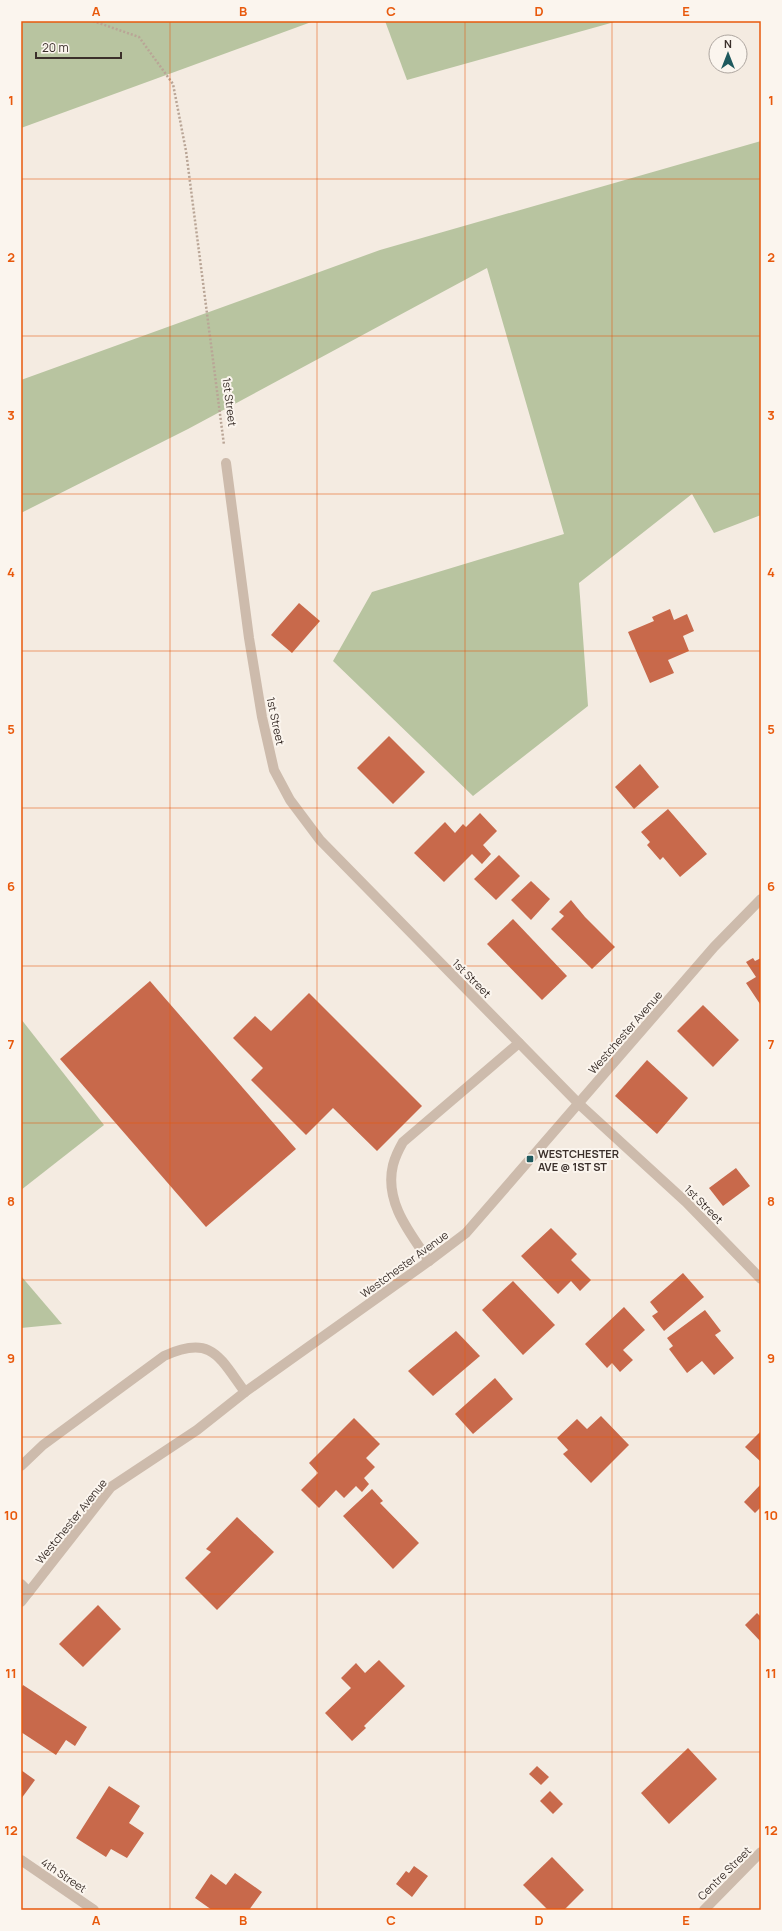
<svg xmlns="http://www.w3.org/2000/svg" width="782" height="1931" viewBox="0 0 782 1931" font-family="Manrope,sans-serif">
  <rect width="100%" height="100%" fill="#f4ebe1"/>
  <g fill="#b8c4a0">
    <path d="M21 21H314L21 128Z"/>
    <path d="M385 21H618L407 80Z"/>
    <path d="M761 141V515L714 533 692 494 579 583 588 706 473 796 333 661 372 592 564 534 487 268 188 429 21 513V380L380 250Z"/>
    <path d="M21 1019 104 1125 21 1190Z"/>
    <path d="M21 1276 62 1324 21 1328Z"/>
  </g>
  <g fill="#c8694b">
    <path d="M299 603 320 621 292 653 271 635Z"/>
    <path d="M670 609 674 620 687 614 694 631 683 636 689 651 668 660 674 673 650 683 628 632 654 621 652 617Z"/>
    <path d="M389 736 425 772 393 804 357 768Z"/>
    <path d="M640 764 659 787 634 809 615 787Z"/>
    <path d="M668 809 707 854 680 877 663 857 660 860 647 845 650 842 641 832Z"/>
    <path d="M480 813 497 831 483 845 491 854 482 864 472 854 444 882 414 853 445 822 455 833 463 824 466 827Z"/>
    <path d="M499 855 520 876 496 900 474 879Z"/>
    <path d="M531 881 550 899 531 920 511 900Z"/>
    <path d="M571 900 585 917 615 947 592 969 551 929 564 916 559 912Z"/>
    <path d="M513 919 567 976 542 1000 487 944Z"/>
    <path d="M753 958 755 961 761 958 760 1004 746 983 756 977 746 962Z"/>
    <path d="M150 981 296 1149 206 1227 60 1059Z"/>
    <path d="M309 993 422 1106 377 1151 333 1108 306 1135 251 1080 263 1068 233 1038 255 1016 271 1031Z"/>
    <path d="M703 1005 739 1040 713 1067 677 1031Z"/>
    <path d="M647 1060 688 1098 657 1134 615 1096Z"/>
    <path d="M736 1168 750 1186 723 1206 709 1188Z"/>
    <path d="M551 1228 577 1254 571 1260 591 1280 580 1291 571 1281 558 1294 521 1256Z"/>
    <path d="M683 1273 704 1297 664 1331 652 1316 658 1312 650 1302Z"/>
    <path d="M513 1281 555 1325 523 1355 482 1310Z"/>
    <path d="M624 1307 645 1330 623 1350 633 1360 620 1372 612 1363 607 1368 585 1344Z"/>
    <path d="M705 1310 721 1331 715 1335 734 1358 714 1375 702 1361 687 1373 669 1349 673 1346 667 1338Z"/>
    <path d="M456 1331 480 1356 433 1396 408 1371Z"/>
    <path d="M495 1378 513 1399 473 1434 455 1414Z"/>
    <path d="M601 1416 629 1445 591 1483 563 1454 568 1450 557 1438 577 1419 587 1429Z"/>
    <path d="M354 1418 380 1444 366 1458 375 1467 364 1478 369 1484 362 1492 356 1486 344 1498 336 1490 319 1508 301 1490 318 1473 309 1463Z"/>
    <path d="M761 1431V1462L745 1447Z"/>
    <path d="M761 1484V1507L755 1513 744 1502Z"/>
    <path d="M372 1489 383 1501 380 1503 419 1543 393 1569 343 1516Z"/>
    <path d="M237 1517 274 1552 217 1610 185 1578 211 1552 206 1549Z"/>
    <path d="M98 1605 121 1629 83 1667 59 1644Z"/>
    <path d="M757 1613 761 1617V1642L745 1625Z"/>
    <path d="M379 1660 405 1686 364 1726 366 1728 352 1741 325 1713 351 1688 341 1678 356 1663 365 1673Z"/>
    <path d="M23 1685 87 1727 75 1746 66 1740 56 1755 21 1732V1689Z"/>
    <path d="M688 1748 717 1779 669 1824 641 1793Z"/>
    <path d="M537 1766 549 1777 541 1785 529 1774Z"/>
    <path d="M21 1770 35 1780 21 1799Z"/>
    <path d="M109 1786 140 1806 129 1823 144 1833 127 1858 111 1849 106 1857 76 1838Z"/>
    <path d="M550 1791 563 1804 553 1814 540 1801Z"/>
    <path d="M552 1857 584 1890 564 1910H548L523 1885Z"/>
    <path d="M414 1866 428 1876 412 1897 396 1884 406 1871 409 1873Z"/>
    <path d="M235 1873 262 1892 249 1910H212L195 1898 211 1874 226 1885Z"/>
  </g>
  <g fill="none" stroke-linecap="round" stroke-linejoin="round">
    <path stroke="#b9a596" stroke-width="2.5" stroke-dasharray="2 2" stroke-linecap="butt" d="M93 21 139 37 173 84 186 151 224 445"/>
    <g stroke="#cdbbac" stroke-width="10">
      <path d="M226 463 249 638 262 717 274 770 290 800 320 840 579 1104 686 1202 761 1279"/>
      <path d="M429 1261C410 1233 384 1202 393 1165 395 1157 399 1149 403 1142L519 1043"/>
      <path d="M21 1466 43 1445 164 1356C212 1334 219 1357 245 1392"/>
      <path d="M21 1584 29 1592"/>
      <path d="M21 1602 111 1487 197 1430 245 1392 429 1261 466 1233 714 947 761 899"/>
      <path d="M21 1860 94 1910"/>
      <path d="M704 1910 761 1852"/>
    </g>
  </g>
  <path fill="none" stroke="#e8590c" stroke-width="1" stroke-opacity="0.55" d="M170 21V1910M317 21V1910M465 21V1910M612 21V1910M21 179H761M21 336H761M21 494H761M21 651H761M21 808H761M21 966H761M21 1123H761M21 1280H761M21 1437H761M21 1594H761M21 1752H761"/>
  <rect fill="#1f5a5e" stroke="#fbf5ee" stroke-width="1.5" x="526" y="1155" width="8" height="8" rx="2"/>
  <g text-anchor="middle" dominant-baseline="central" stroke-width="4" stroke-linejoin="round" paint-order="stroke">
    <g font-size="11" fill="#3b302b" stroke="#fbf5ee">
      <text transform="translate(230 402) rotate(83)">1st Street</text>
      <text transform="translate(276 721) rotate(78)">1st Street</text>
      <text transform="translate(472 978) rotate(45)">1st Street</text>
      <text transform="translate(625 1032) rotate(-49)">Westchester Avenue</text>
      <text transform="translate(704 1204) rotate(45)">1st Street</text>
      <text transform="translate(404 1264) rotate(-36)">Westchester Avenue</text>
      <text transform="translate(71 1521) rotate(-51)">Westchester Avenue</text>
      <text transform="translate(724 1873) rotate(-45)">Centre Street</text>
      <text transform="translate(64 1875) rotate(34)">4th Street</text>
    </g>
    <g font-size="11" font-weight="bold" fill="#3b302b" stroke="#fbf5ee" text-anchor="start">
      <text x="538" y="1153">WESTCHESTER<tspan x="538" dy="13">AVE @ 1ST ST</tspan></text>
    </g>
  </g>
  <rect width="782" height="1931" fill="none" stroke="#fbf5ee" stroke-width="44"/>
  <g transform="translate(728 54)"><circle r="19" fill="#fbf5ee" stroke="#aea6a0"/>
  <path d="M0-3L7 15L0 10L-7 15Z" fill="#1f5a5e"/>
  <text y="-6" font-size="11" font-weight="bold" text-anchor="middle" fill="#3b302b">N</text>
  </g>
  <path d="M36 52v6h85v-6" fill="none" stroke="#3b302b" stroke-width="2"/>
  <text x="42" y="52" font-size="12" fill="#3b302b" stroke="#fbf5ee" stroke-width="3" paint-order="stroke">20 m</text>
  <rect x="22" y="22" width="738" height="1887" fill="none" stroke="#e8590c" stroke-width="1.5"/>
  <g font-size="13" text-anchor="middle" font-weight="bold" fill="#e8590c">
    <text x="96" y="16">A</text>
    <text x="243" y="16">B</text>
    <text x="391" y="16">C</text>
    <text x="539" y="16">D</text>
    <text x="686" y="16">E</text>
    <text x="11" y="105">1</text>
    <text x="771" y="105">1</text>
    <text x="11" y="262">2</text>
    <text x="771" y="262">2</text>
    <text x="11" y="420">3</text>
    <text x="771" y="420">3</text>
    <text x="11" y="577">4</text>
    <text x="771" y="577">4</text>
    <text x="11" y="734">5</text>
    <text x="771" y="734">5</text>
    <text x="11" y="891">6</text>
    <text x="771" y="891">6</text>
    <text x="11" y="1049">7</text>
    <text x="771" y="1049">7</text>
    <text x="11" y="1206">8</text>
    <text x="771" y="1206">8</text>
    <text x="11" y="1363">9</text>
    <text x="771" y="1363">9</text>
    <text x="11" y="1520">10</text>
    <text x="771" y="1520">10</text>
    <text x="11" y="1678">11</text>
    <text x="771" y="1678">11</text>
    <text x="11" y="1835">12</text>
    <text x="771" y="1835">12</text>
    <text x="96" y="1925">A</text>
    <text x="243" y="1925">B</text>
    <text x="391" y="1925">C</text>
    <text x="539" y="1925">D</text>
    <text x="686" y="1925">E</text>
  </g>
</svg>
